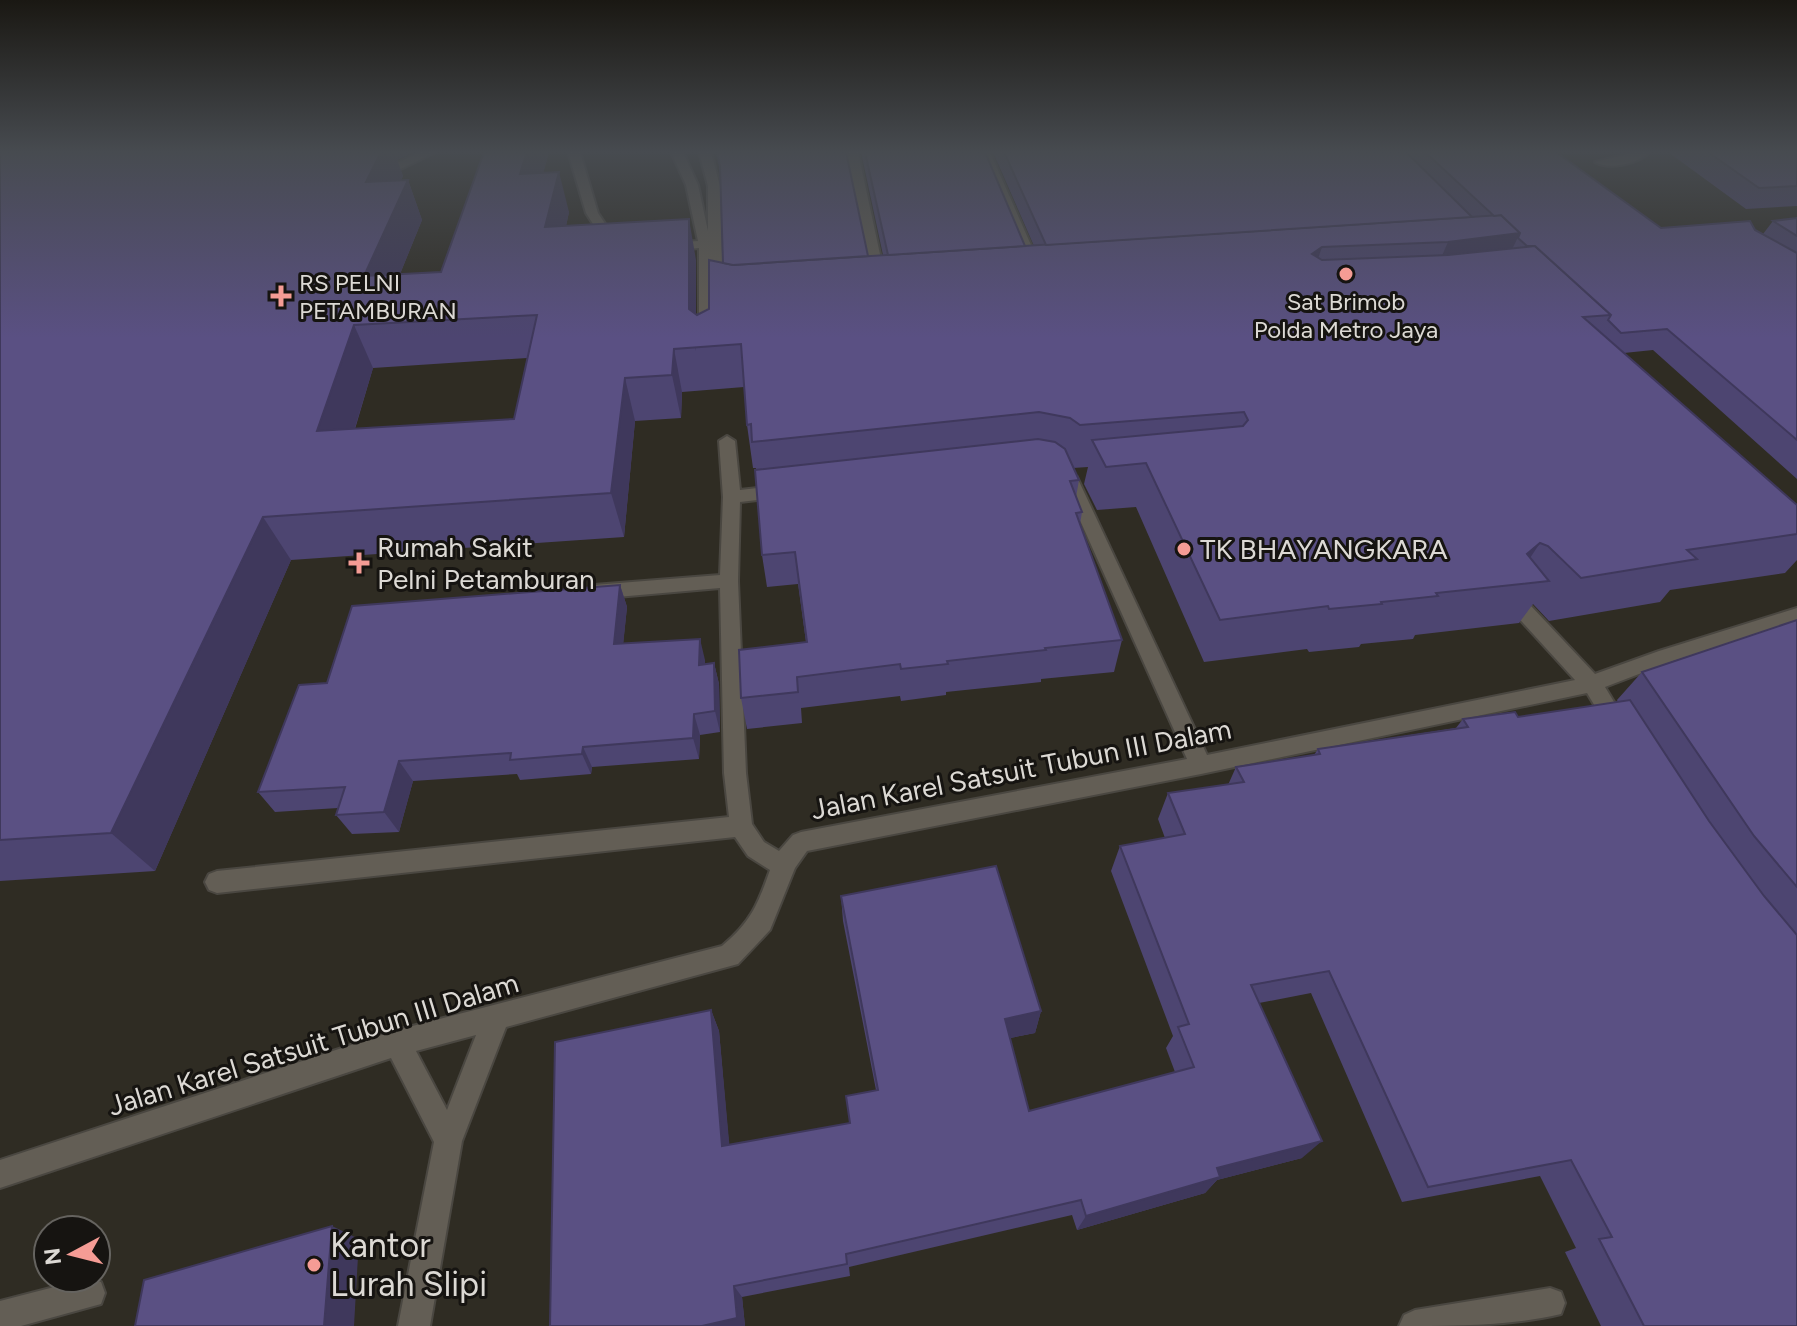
<svg xmlns="http://www.w3.org/2000/svg" width="1797" height="1326" viewBox="0 0 1797 1326" font-family="Figtree,sans-serif">
  <rect width="100%" height="100%" fill="#2f2c23"/>
  <g fill="none" stroke-linecap="round" stroke-linejoin="round">
    <defs>
      <g id="minor">
        <path d="M420 152H436L380 179 370 176Z"/>
        <path d="M568 152H580L598 213 618 243 617 246H607L586 213Z"/>
        <path d="M671 152H683L698 185 708 231V186L699 152H711L720 186 723 287 712 290 713 338 706 342 699 338V248L667 251 660 247 667 243 698 241 686 185Z"/>
        <path d="M846 152H858L886 282 884 285 872 282Z"/>
        <path d="M978 152H990L1042 270 1040 273 1028 270Z"/>
        <path d="M1637 152H1649C1639 164 1608 170 1595 162Z"/>
        <path d="M727 436 735 441 740 490 783 485 792 491 783 497 740 502 738 581 746 773 752 824 764 842 779 851 793 835 801 832 1187 759 1062 480 1055 473 1063 468 1077 477 1207 755 1575 680 1503 601 1501 596 1510 589 1517 591 1595 674 1659 651 1797 608V622L1673 661 1605 687 1628 725 1624 731 1617 733 1610 731 1587 693 1201 774 807 851 795 868 770 930 738 964 506 1027 462 1141 430 1326H398L434 1142 391 1058 0 1188V1160L397 1030 722 946C751 922 758 904 770 870L748 856 735 837 217 893 209 890 205 882 209 874 217 871 729 817 724 773 720 588 594 599 585 592 594 585 720 575 723 497 719 441ZM476 1035 447 1110 416 1051Z"/>
        <path d="M89 1278 101 1282 105 1293 101 1304 21 1326H0V1301Z"/>
        <path d="M1550 1288 1561 1292 1565 1303 1561 1314C1512 1326 1451 1326 1399 1326L1404 1315 1415 1310Z"/>
      </g>
    </defs>
    <use href="#minor" stroke="#4a4741" stroke-width="4"/>
    <use href="#minor" fill="#635e55" fill-rule="evenodd"/>
  </g>
  <g fill="#4d4571" fill-rule="evenodd">
    <path d="M0 152H413L397 160 403 176 401 180H408L422 220 400 274 441 272 484 152H549L543 173 569 212 566 226 696 260V314L697 315 709 309 723 263 721 177 717 152 868 256 883 255 861 152H985L1025 246H1034L993 152H1556L1661 228 1755 230 1763 234 1773 221 1797 218V479L1653 350 1624 353 1797 505V560L1785 573 1670 590 1660 602 1549 621 1533 604 1519 623 1415 635 1413 639 1361 644 1359 647 1309 652 1307 649 1204 662 1136 507 1097 510 1084 484 1088 467 1073 468 1079 480 1076 497 1082 512 1080 524 1122 640 1114 672 1041 679V682L946 692V695L901 701 900 696 801 708 802 723 747 729 741 698 806 642 798 584 767 587 762 555 756 470V468H753L747 425 744 387 682 392 681 418 635 421 624 537 291 560 155 871 0 881ZM527 358 514 419 355 429 373 368Z"/>
    <path d="M1668 152H1797V206L1746 209Z"/>
    <path d="M620 585 627 607 623 644 705 660V664L714 663 719 684 720 732 700 735 699 759 592 767 591 774 520 780 517 774 413 781 399 832 352 834 336 815 338 808 275 812 258 792 327 683Z"/>
    <path d="M1797 620V1326H1601L1565 1252 1576 1248 1540 1176 1402 1202 1311 993 1259 1003 1302 1158 1217 1180 1205 1193 1077 1230 1072 1215 849 1267 850 1276 742 1297 745 1326H550L711 1010 719 1031 729 1145 849 1123 876 1090 843 921 841 896 1041 1011 1035 1033 1010 1038 1029 1111 1175 1072 1166 1048 1173 1036 1111 871 1120 846 1165 838 1158 819 1168 793 1228 785 1236 767 1314 755 1318 749 1456 728 1463 719 1518 717 1618 702 1617 700 1642 672Z"/>
  </g>
  <g fill="#3f385c">
    <path d="M380 152H413L397 160 403 176 382 222 366 182Z"/>
    <path d="M527 152H549L532 214 520 174Z"/>
    <path d="M559 172 569 212 557 268 545 227Z"/>
    <path d="M408 180 422 220 382 318 364 276Z"/>
    <path d="M689 219 696 260V351L689 309Z"/>
    <path d="M1520 233 1500 274 1430 283 1448 242Z"/>
    <path d="M1322 247 1308 288 1312 254Z"/>
    <path d="M354 325 373 368 341 474 317 431Z"/>
    <path d="M674 349 682 392 681 418 672 375Z"/>
    <path d="M625 378 635 421 624 537 611 493Z"/>
    <path d="M263 517 291 560 155 871 111 833Z"/>
    <path d="M1540 543 1512 585 1527 554Z"/>
    <path d="M620 585 627 607 621 666 614 644Z"/>
    <path d="M700 639 705 660 704 686 699 665Z"/>
    <path d="M714 663 719 684 720 732 715 711Z"/>
    <path d="M694 714 700 735 699 759 693 738Z"/>
    <path d="M583 747 592 767 591 774 582 754Z"/>
    <path d="M399 761 413 781 399 832 384 812Z"/>
    <path d="M711 1010 719 1031 731 1162 722 1146Z"/>
    <path d="M1041 1011 1035 1033 1000 1040 1005 1019Z"/>
    <path d="M1322 1141 1302 1158 1217 1180 1205 1193 1077 1230 1086 1216 1217 1168Z"/>
    <path d="M332 1226 359 1239 354 1326H324Z"/>
    <path d="M734 1286 742 1297 745 1326H702Z"/>
  </g>
  <g fill="#5a5083" stroke="#3f385c" stroke-width="2" fill-rule="evenodd">
    <path d="M0 152H381L366 182 408 180 364 276 441 272 484 152H527L520 174 559 172 545 227 689 219V309L697 315 709 309V260L733 265 1501 215 1520 233 1448 242 1322 247 1312 254 1322 260 1448 255 1535 246 1611 315 1583 317 1797 505V534L1687 550 1697 559 1581 578 1548 546 1540 543 1527 554 1549 581 1436 593 1438 596 1381 602 1382 604 1329 609 1328 606 1220 620 1146 463 1106 467 1092 440 1243 426 1248 420 1244 412 1080 425 1070 418 1039 412 752 442 751 424 747 425 741 344 674 349 672 375 625 378 611 493 263 517 111 833 0 840ZM537 315 514 419 317 431 354 325Z"/>
    <path d="M717 152H846L868 256 733 265 723 263 720 166Z"/>
    <path d="M865 152H985L1025 246 888 255Z"/>
    <path d="M1004 152H1406L1472 217 1046 245Z"/>
    <path d="M1425 152H1556L1661 228 1750 221 1755 230 1797 253V440L1667 329 1621 333 1608 320 1611 315 1535 246H1527L1518 238 1520 233 1501 215 1494 216Z"/>
    <path d="M1708 152H1797V186L1759 188Z"/>
    <path d="M1797 218V236L1773 221Z"/>
    <path d="M1038 439 1055 442 1065 449 1079 480 1070 481 1082 512 1076 513 1122 640 1045 648 1046 650 947 661 948 664 901 669 900 664 797 677 798 692 741 698 739 650 807 642 795 552 762 555 755 470Z"/>
    <path d="M620 585 614 644 700 639 699 665 714 663 715 711 694 714 693 738 583 747 582 754 510 760 511 753 399 761 384 812 336 815 345 787 258 792 299 685 327 683 352 606Z"/>
    <path d="M1797 620V887L1754 836 1642 672Z"/>
    <path d="M1630 700 1709 821 1764 896 1797 935V1326H1644L1599 1239 1612 1237 1571 1160 1428 1187 1329 971 1251 985 1322 1141 1217 1168 1220 1177 1086 1216 1081 1200 846 1254 847 1264 734 1286 737 1318 702 1326H550L555 1042 711 1010 722 1146 850 1123 846 1096 878 1090 841 896 996 866 1041 1011 1005 1019 1029 1111 1194 1067 1178 1027 1189 1024 1120 846 1185 834 1168 793 1244 782 1236 767 1320 754 1318 749 1468 727 1463 719 1515 712 1518 717Z"/>
    <path d="M332 1226 324 1326H135L144 1280Z"/>
  </g>
  <linearGradient id="sky" x2="0" y2="1"><stop stop-color="#1a1813"/><stop offset="0.45" stop-color="#474b50"/><stop offset="1" stop-color="#474b50" stop-opacity="0"/></linearGradient>
  <rect width="1797" height="338" fill="url(#sky)"/>
  <g fill="#f59c95" stroke="#161411" stroke-width="3">
    <circle cx="1346" cy="274" r="8"/>
    <path d="M277 284h8v8h8v8h-8v8h-8v-8h-8v-8h8z"/>
    <circle cx="1184" cy="549" r="8"/>
    <path d="M355 551h8v8h8v8h-8v8h-8v-8h-8v-8h8z"/>
    <circle cx="314" cy="1265" r="8"/>
  </g>
  <g text-anchor="middle" dominant-baseline="central" stroke-width="6" stroke-linejoin="round" paint-order="stroke">
    <g font-size="24" fill="#dcd9d4" stroke="#161411" text-anchor="start">
      <text x="299" y="282">RS PELNI<tspan x="299" dy="28">PETAMBURAN</tspan></text>
      <text x="1346" y="301" text-anchor="middle">Sat Brimob<tspan x="1346" dy="28">Polda Metro Jaya</tspan></text>
    </g>
    <g font-size="28" fill="#dcd9d4" stroke="#161411" text-anchor="start">
      <text x="377" y="547">Rumah Sakit<tspan x="377" dy="32">Pelni Petamburan</tspan></text>
      <text x="1200" y="549">TK BHAYANGKARA</text>
    </g>
    <g font-size="28" fill="#dcd9d4" stroke="#161411">
      <text transform="translate(1021 769) rotate(-11)">Jalan Karel Satsuit Tubun III Dalam</text>
      <text transform="translate(313 1044) rotate(-17)">Jalan Karel Satsuit Tubun III Dalam</text>
    </g>
    <g font-size="34" fill="#dcd9d4" stroke="#161411" text-anchor="start">
      <text x="330" y="1245">Kantor<tspan x="330" dy="39">Lurah Slipi</tspan></text>
    </g>
  </g>
  <g transform="translate(72 1254) rotate(263)"><circle r="38" fill="#161411" stroke="#65635f" stroke-width="2"/>
  <path d="M0-6L14 30L0 20L-14 30Z" fill="#f59c95"/>
  <text y="-12" font-size="22" font-weight="bold" text-anchor="middle" fill="#dcd9d4">N</text>
  </g>
</svg>
